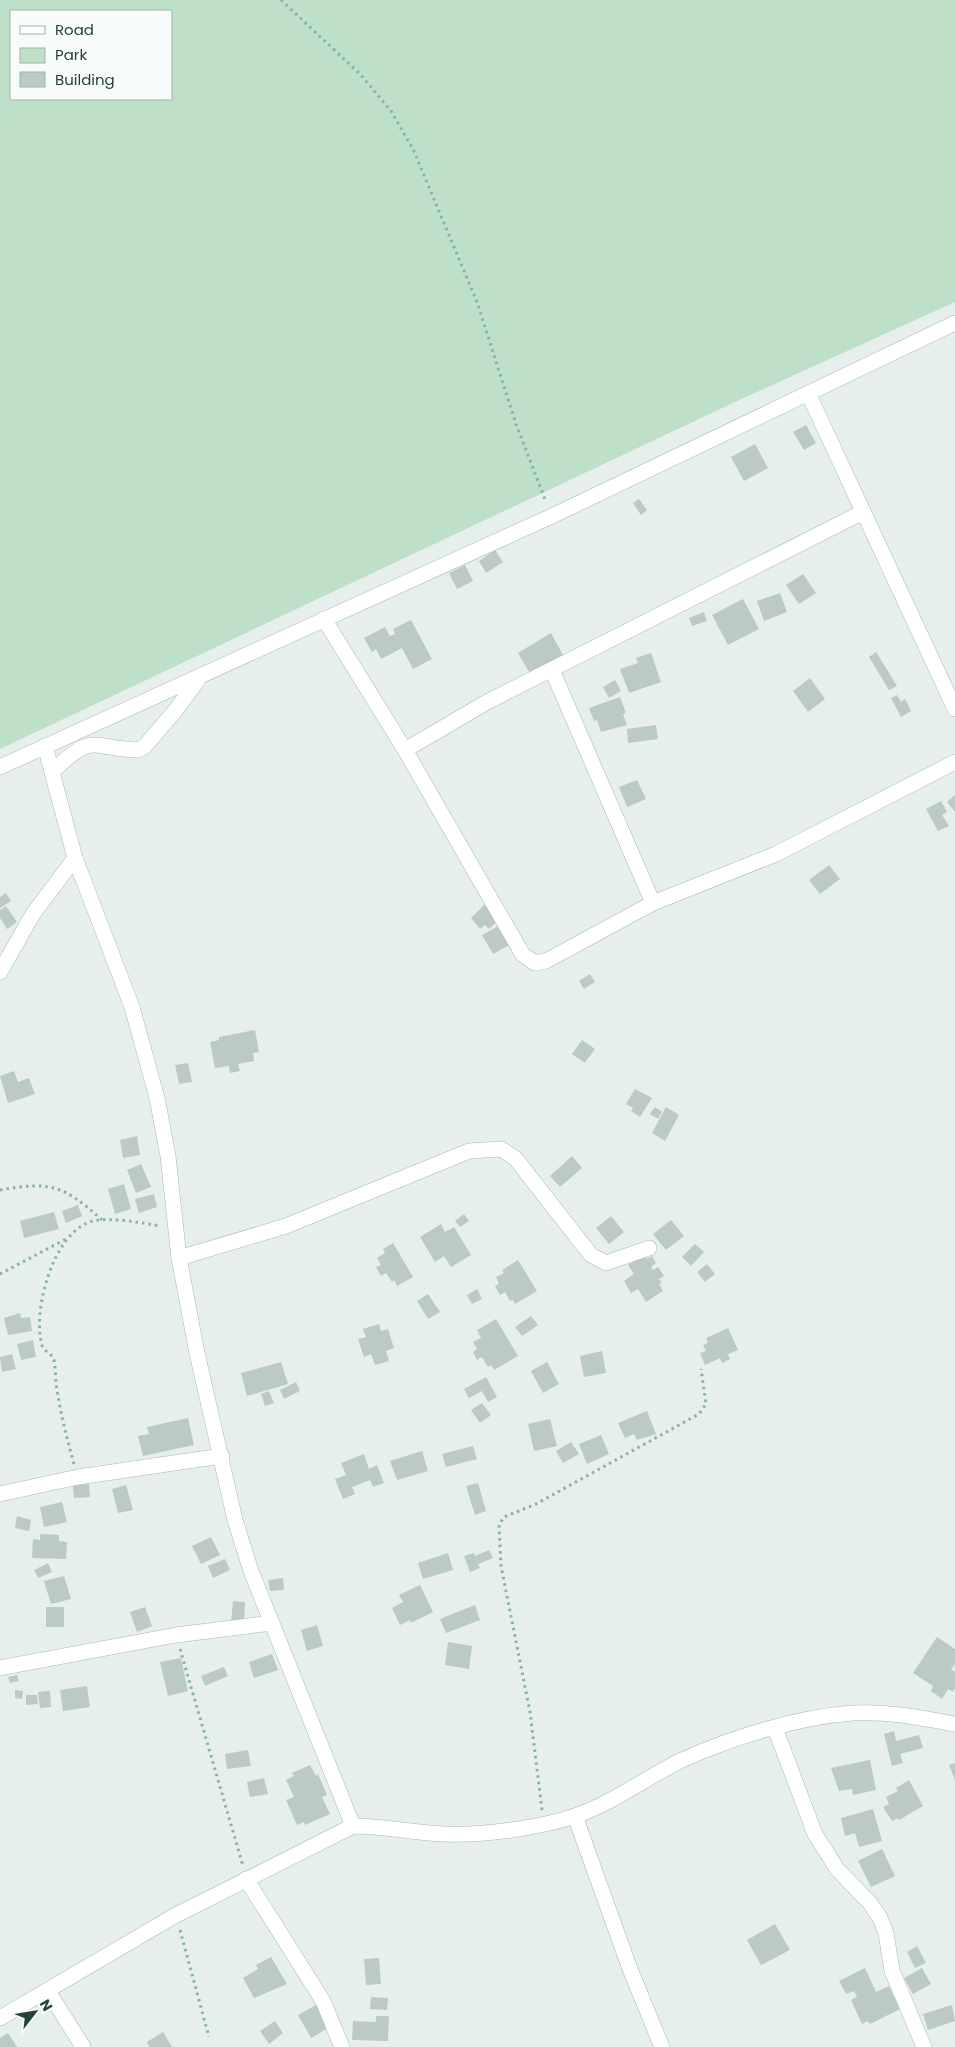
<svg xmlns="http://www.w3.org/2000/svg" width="955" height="2047" viewBox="0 0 955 2047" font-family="Poppins,sans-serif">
  <rect width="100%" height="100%" fill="#e6efeb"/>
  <path fill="#bfe0c8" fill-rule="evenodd" d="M0 0H955V302L735 402 0 749ZM11 11H171V99H11Z"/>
  <g fill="#bbcac4">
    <path d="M806 425 816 443 804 450 793 432Z"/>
    <path d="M755 444 768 468 744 481 731 457Z"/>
    <path d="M639 499 647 510 641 515 633 503Z"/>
    <path d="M495 550 503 562 486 573 479 561Z"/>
    <path d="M465 565 473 581 457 589 449 573Z"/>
    <path d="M803 574 816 593 799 604 786 585Z"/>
    <path d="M780 593 787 612 764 621 757 601Z"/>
    <path d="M743 599 759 629 728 645 712 615Z"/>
    <path d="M704 612 707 621 692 626 689 618Z"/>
    <path d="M411 620 432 659 413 669 402 648 381 659 376 649 372 652 364 638 385 627 390 636 395 634 393 629Z"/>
    <path d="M551 633 564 657 531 675 518 653Z"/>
    <path d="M876 652 897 686 889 690 869 657Z"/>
    <path d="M651 653 661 682 629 693 620 669 638 663 636 658Z"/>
    <path d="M810 678 825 699 808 712 793 691Z"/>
    <path d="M615 680 621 691 609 698 603 687Z"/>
    <path d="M897 695 901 702 905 699 911 711 901 717 891 698Z"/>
    <path d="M620 697 626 713 623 714 627 725 601 732 597 720 594 721 589 708Z"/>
    <path d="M656 725 658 739 628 743 627 729Z"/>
    <path d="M637 780 646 799 627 807 619 787Z"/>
    <path d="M955 795V812L947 802Z"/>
    <path d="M941 801 947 812 942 815 949 826 938 831 926 809Z"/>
    <path d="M829 865 840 879 820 894 809 880Z"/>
    <path d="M6 893 11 901 0 908V897Z"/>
    <path d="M485 904 499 920 489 929 485 925 480 929 471 918Z"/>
    <path d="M6 906 17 922 7 929 0 918V910Z"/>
    <path d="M500 925 511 944 493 954 482 935Z"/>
    <path d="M590 974 595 982 584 989 579 981Z"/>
    <path d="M255 1030 259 1052 253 1053 254 1061 238 1064 240 1071 230 1073 229 1066 215 1068 210 1042 219 1040V1037Z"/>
    <path d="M582 1040 595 1049 585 1063 572 1054Z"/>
    <path d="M188 1063 192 1082 179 1084 175 1065Z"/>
    <path d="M14 1071 18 1082 29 1078 35 1094 8 1103 0 1076Z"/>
    <path d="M635 1089 652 1098 640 1117 631 1111 633 1108 626 1104Z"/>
    <path d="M655 1107 662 1112 658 1119 650 1114Z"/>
    <path d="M666 1107 679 1115 665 1141 652 1133Z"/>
    <path d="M137 1136 140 1155 123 1158 120 1140Z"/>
    <path d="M572 1156 582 1168 560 1187 550 1176Z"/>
    <path d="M141 1164 151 1187 136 1193 127 1170Z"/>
    <path d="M124 1184 131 1209 115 1214 108 1189Z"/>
    <path d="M154 1194 157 1207 139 1213 135 1199Z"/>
    <path d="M78 1205 82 1216 66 1223 62 1211Z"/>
    <path d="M54 1212 59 1229 24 1238 20 1221Z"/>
    <path d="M464 1214 469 1221 460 1227 455 1221Z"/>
    <path d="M611 1216 624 1232 609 1244 596 1228Z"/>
    <path d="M671 1220 684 1236 666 1250 653 1234Z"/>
    <path d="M441 1224 445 1232 454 1227 471 1255 451 1267 444 1256 435 1262 420 1237Z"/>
    <path d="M393 1243 413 1277 397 1286 394 1280 392 1282 386 1273 381 1276 376 1267 381 1265 377 1258 385 1253 383 1249Z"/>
    <path d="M695 1244 704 1252 691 1266 682 1257Z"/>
    <path d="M645 1254 647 1259 652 1256 656 1263 651 1267 653 1270 658 1267 664 1276 659 1279 662 1283 659 1284 663 1291 646 1302 638 1289 631 1293 624 1281 634 1274 628 1265Z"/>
    <path d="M518 1260 537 1291 515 1304 513 1300 510 1301 505 1292 500 1295 495 1286 499 1284 496 1277 504 1273 502 1270Z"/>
    <path d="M707 1264 715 1274 705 1282 697 1272Z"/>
    <path d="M477 1289 482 1299 472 1304 467 1295Z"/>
    <path d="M428 1294 440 1312 428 1319 417 1301Z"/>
    <path d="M20 1313 21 1318 30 1317 32 1331 8 1335 4 1318Z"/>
    <path d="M531 1316 538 1325 522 1336 515 1327Z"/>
    <path d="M496 1319 518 1356 494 1370 491 1365 488 1367 482 1357 477 1360 473 1352 477 1349 473 1342 481 1338 477 1330Z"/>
    <path d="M379 1324 381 1331 388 1329 394 1348 386 1351 389 1361 375 1365 371 1354 364 1357 358 1339 366 1337 363 1329Z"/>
    <path d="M728 1328 738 1350 728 1354 730 1359 722 1363 720 1358 705 1365 700 1353 706 1351 703 1345 708 1343 706 1338Z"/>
    <path d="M33 1340 36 1357 21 1360 17 1344Z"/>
    <path d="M602 1351 606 1373 584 1377 580 1356Z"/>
    <path d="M12 1354 16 1369 2 1372 0 1357Z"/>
    <path d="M281 1362 288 1384 247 1396 241 1373Z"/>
    <path d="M547 1362 559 1384 543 1393 531 1371Z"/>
    <path d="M486 1377 497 1397 488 1402 482 1391 469 1398 464 1389Z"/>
    <path d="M296 1382 300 1391 284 1399 280 1390Z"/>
    <path d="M269 1391 274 1403 265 1406 261 1394Z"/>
    <path d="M482 1403 491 1415 480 1423 471 1410Z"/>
    <path d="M647 1411 656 1434 637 1440 634 1434 625 1438 618 1423Z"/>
    <path d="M188 1418 194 1445 143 1456 138 1436 149 1434 147 1427Z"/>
    <path d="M550 1419 557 1446 534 1451 528 1424Z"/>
    <path d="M601 1435 609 1454 587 1464 579 1444Z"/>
    <path d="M571 1442 579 1454 563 1463 556 1451Z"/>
    <path d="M473 1446 477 1459 446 1467 442 1454Z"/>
    <path d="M422 1451 428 1471 397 1480 390 1461Z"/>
    <path d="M364 1454 369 1469 377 1465 384 1483 373 1487 370 1480 352 1487 355 1494 343 1499 335 1479 346 1475 341 1463Z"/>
    <path d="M478 1483 486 1511 475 1515 466 1486Z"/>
    <path d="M89 1484 90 1497 74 1498 73 1486Z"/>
    <path d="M126 1485 133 1510 118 1513 112 1489Z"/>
    <path d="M62 1502 67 1522 44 1527 40 1507Z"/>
    <path d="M17 1516 31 1520 29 1531 15 1528Z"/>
    <path d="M40 1534 59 1535V1541L67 1542 66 1559 32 1558 33 1539 40 1540Z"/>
    <path d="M211 1537 220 1555 201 1564 192 1546Z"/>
    <path d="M489 1550 493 1558 478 1564 480 1568 470 1572 464 1556 474 1553 475 1556Z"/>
    <path d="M448 1553 453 1570 423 1579 418 1563Z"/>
    <path d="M225 1559 230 1570 213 1578 208 1566Z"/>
    <path d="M48 1563 52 1572 38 1578 34 1570Z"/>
    <path d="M64 1576 71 1599 51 1604 44 1581Z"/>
    <path d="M283 1578 284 1590 270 1591 268 1580Z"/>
    <path d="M420 1585 433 1612 411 1623 410 1620 400 1625 392 1608 403 1602 399 1595Z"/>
    <path d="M233 1601 245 1602 244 1624 231 1623Z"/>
    <path d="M475 1605 480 1620 446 1633 440 1619Z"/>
    <rect x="46" y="1607" width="18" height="20"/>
    <path d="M145 1607 152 1626 137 1632 130 1612Z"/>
    <path d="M317 1625 323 1646 307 1651 301 1630Z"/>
    <path d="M937 1637 955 1649V1664L951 1669 955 1672V1688L953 1692 948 1689 942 1699 931 1691 933 1686 913 1673Z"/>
    <path d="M448 1642 472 1646 469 1669 445 1665Z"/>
    <path d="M272 1654 278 1670 254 1678 249 1662Z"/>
    <path d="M181 1658 188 1691 168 1696 160 1662Z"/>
    <path d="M224 1667 228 1676 205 1686 201 1676Z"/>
    <path d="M17 1675 19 1681 10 1683 8 1677Z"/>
    <path d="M87 1686 90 1707 63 1711 60 1690Z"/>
    <path d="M15 1690 23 1691 22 1699 15 1698Z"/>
    <path d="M50 1691 51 1707 40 1708 38 1692Z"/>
    <path d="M26 1695H37L38 1704 26 1705Z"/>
    <path d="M894 1731 896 1741 919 1735 923 1748 900 1754 903 1763 892 1766 884 1734Z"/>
    <path d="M248 1750 251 1766 227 1769 225 1754Z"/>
    <path d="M870 1760 876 1790 853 1795 852 1789 839 1791 831 1768Z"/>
    <path d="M955 1763V1780L949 1765Z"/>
    <path d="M310 1765 316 1776 318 1774 327 1795 322 1797 330 1814 305 1825 304 1822 297 1825 286 1800 294 1797 286 1780 294 1776 292 1773Z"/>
    <path d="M264 1778 268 1794 250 1797 247 1782Z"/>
    <path d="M909 1780 923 1806 899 1820 898 1818 892 1821 883 1807 889 1804 886 1797 898 1791 896 1788Z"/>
    <path d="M873 1809 882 1841 859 1847 855 1833 845 1836 841 1818Z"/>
    <path d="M882 1849 895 1876 871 1887 858 1861Z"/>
    <path d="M775 1924 790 1950 761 1965 747 1940Z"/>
    <path d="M917 1946 926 1963 915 1968 907 1952Z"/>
    <path d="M271 1957 287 1984 254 1998 243 1978 258 1969 256 1965Z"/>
    <path d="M379 1958 381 1984 366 1985 364 1959Z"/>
    <path d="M865 1968 876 1992 889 1986 900 2009 870 2024 868 2021 862 2024 851 2000 857 1997 854 1991 846 1994 839 1981Z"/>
    <path d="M922 1968 931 1984 913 1994 904 1978Z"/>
    <path d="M371 1997 388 1998 387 2010 370 2009Z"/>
    <path d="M316 2005 328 2028 311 2038 298 2015Z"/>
    <path d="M952 2005 955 2021 928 2030 923 2014Z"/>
    <path d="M376 2016H389L388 2041 352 2040 353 2021 376 2022Z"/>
    <path d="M275 2021 283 2033 269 2044 260 2031Z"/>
    <path d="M163 2032 172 2047H149L147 2042Z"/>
    <path d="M8 2033 17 2047H0V2038Z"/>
  </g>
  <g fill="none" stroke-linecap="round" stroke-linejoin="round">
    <defs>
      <g id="minor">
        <path d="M808 393 955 709"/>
        <path d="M324 619 405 750 523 955 535 963 546 961 653 903 776 854 955 762"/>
        <path d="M552 670 653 903"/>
        <path d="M45 746 75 858 132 1007 157 1098 168 1156 179 1258 197 1353 235 1520 251 1571 353 1826"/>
        <path d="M405 750 487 702 863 512"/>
        <path d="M0 767 552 516 955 323"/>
        <path d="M52 772C93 733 87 747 137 750L144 747 175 711 198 680"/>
        <path d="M0 972 33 914 75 858"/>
        <path d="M179 1258 286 1226 469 1151 501 1149 515 1158 591 1255 606 1263 649 1248"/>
        <path d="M0 1494 78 1477 222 1456"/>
        <path d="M0 1668 176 1635 272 1623"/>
        <path d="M775 1728 815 1834 837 1869 870 1903 880 1918 886 1933 892 1971 924 2047"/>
        <path d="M575 1816 630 1969 662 2047"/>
        <path d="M246 1879 323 2001 342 2047"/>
        <path d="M48 1991 83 2047"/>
        <path d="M0 2018 176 1915 353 1826C384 1826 413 1833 444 1834 481 1836 539 1828 575 1816 613 1803 647 1777 682 1760 733 1737 798 1717 853 1713 887 1711 922 1718 955 1724"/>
      </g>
    </defs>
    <use href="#minor" stroke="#a8b8b2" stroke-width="16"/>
    <g stroke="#86b3a5" stroke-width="3" stroke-dasharray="2.5 4" stroke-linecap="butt">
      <path d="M281 0 360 74 391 111 413 149 477 302 516 424 546 502"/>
      <path d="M0 1190C51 1181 63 1185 102 1220"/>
      <path d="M0 1274 66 1239"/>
      <path d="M74 1464C67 1439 61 1415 57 1390 55 1380 56 1369 54 1360 52 1353 44 1352 42 1345 32 1311 53 1234 90 1222 108 1216 142 1223 161 1226"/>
      <path d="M180 1649 243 1866"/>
      <path d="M542 1810 530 1712 501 1566 499 1525 504 1517 536 1504 699 1414 706 1404 701 1369"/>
      <path d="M180 1930 209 2037"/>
    </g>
    <use href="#minor" stroke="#fff" stroke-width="15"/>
  </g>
  <rect x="10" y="10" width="162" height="90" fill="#f7fbf9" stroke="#a3b1ad"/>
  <rect x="20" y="26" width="25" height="8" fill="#ffffff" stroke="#a3b1ad"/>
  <text x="55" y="35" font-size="15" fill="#24423a">Road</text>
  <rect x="20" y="48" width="25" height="15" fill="#bfe0c8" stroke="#a3b1ad"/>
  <text x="55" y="60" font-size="15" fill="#24423a">Park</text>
  <rect x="20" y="72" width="25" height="15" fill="#bbcac4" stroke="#a3b1ad"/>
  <text x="55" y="85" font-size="15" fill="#24423a">Building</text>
  <g transform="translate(35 2012) rotate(59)" stroke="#f7fbf9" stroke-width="4" paint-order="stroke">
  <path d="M0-4L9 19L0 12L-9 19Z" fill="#24423a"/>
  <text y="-8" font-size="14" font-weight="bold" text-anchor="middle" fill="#24423a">N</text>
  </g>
</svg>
